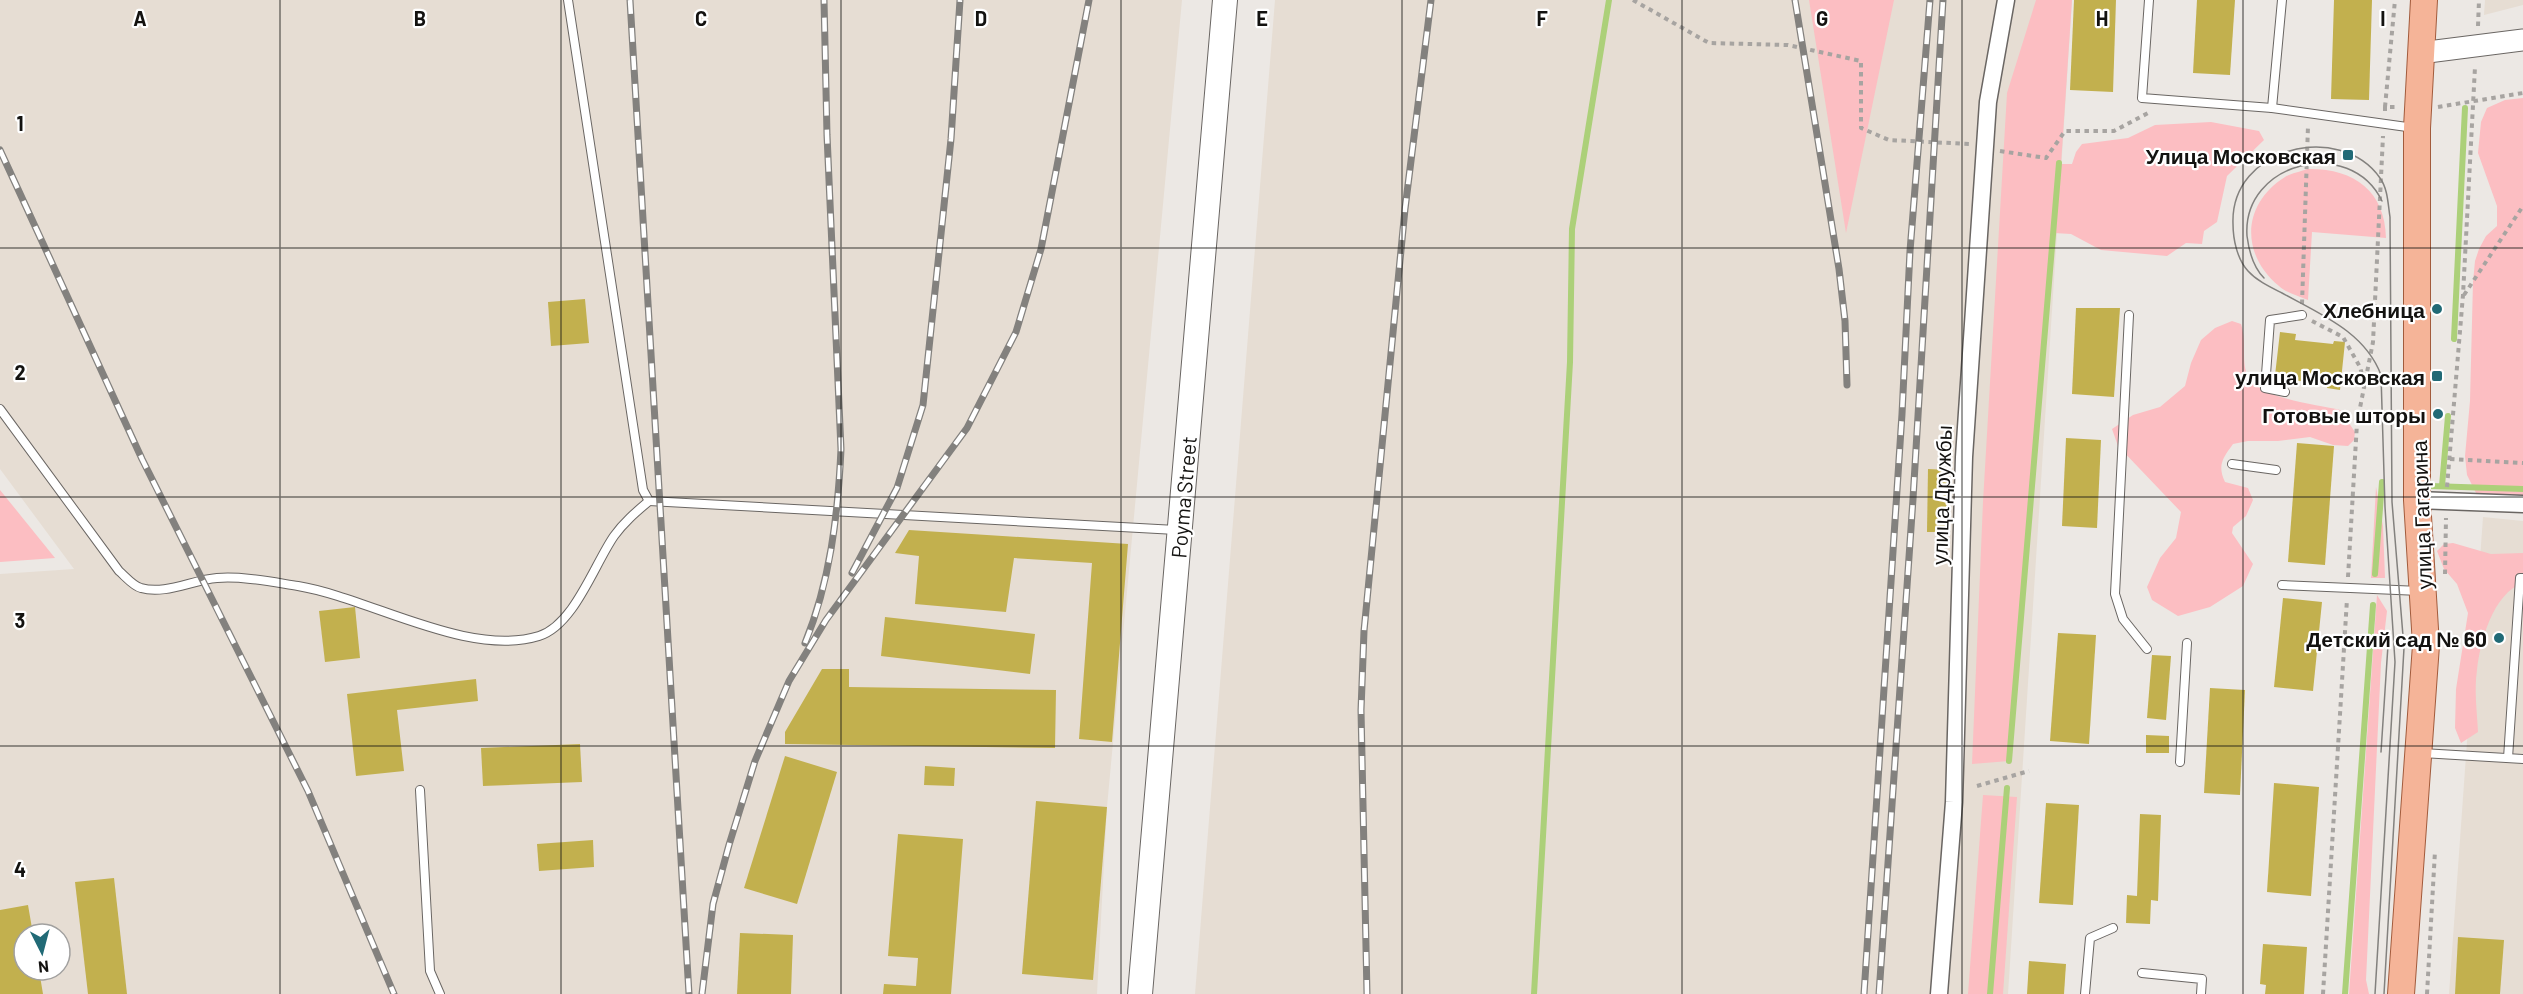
<svg xmlns="http://www.w3.org/2000/svg" width="2523" height="994" viewBox="0 0 2523 994" font-family="Barlow,sans-serif">
  <rect width="100%" height="100%" fill="#ece8e4"/>
  <g fill="#e6ddd3" fill-rule="evenodd">
    <path d="M0 0H1182L1107 807 1097 994H0V574L74 569 0 469ZM24 934H60V970H24Z"/>
    <path d="M1275 0H2072L2008 994H1195Z"/>
    <path d="M2485 0H2523V5L2484 15Z"/>
    <path d="M2483 517 2523 521V994H2449Z"/>
  </g>
  <g fill="#fcbec2">
    <path d="M1809 0H1894L1846 233Z"/>
    <path d="M2036 0H2072L2061 164H2072L2076 152 2082 144 2128 138 2155 125 2211 122 2259 131 2264 140 2227 176 2217 222 2204 231 2202 244 2186 243 2167 256 2101 250 2071 234 2054 233 2009 761 1972 764 1983 502 2007 93Z"/>
    <path d="M2523 98V497L2477 495 2467 475 2465 456 2470 401 2473 282 2475 261 2479 249 2486 236 2497 226V206L2478 153 2481 122 2487 108 2505 100Z"/>
    <path d="M2307 169C2353 168 2385 190 2386 238L2312 232 2308 300C2299 296 2286 293 2279 286 2240 254 2242 204 2285 177 2291 173 2300 172 2307 169Z"/>
    <path d="M2232 321 2241 324C2247 342 2241 359 2247 374 2256 399 2317 404 2340 410L2355 432 2354 440 2348 446 2333 445 2310 437 2278 441H2248L2233 444C2223 458 2217 465 2225 482L2248 488 2253 500 2246 516 2233 527 2232 533 2253 564 2243 586 2210 607 2178 616 2152 600 2147 587 2160 558 2176 538 2181 512 2118 446 2112 429 2133 415 2160 407 2185 386 2191 363 2201 340 2215 328Z"/>
    <path d="M2376 487 2383 526 2385 578H2371Z"/>
    <path d="M0 490 55 558 0 562Z"/>
    <path d="M2453 543 2491 554 2523 553V583C2493 593 2480 642 2477 670 2474 690 2477 712 2478 732L2461 743 2455 728 2456 689 2468 613 2457 584 2444 569 2437 551 2444 544Z"/>
    <path d="M2377 595 2387 611 2381 663 2366 980 2369 994H2349Z"/>
    <path d="M1983 795 2017 797 2003 994H1968Z"/>
  </g>
  <g fill="none" stroke-linecap="round" stroke-linejoin="round">
    <g stroke="#acd079" stroke-width="6">
      <path d="M2454 339 2465 108"/>
      <path d="M2430 486 2523 489"/>
      <path d="M2442 486 2448 416"/>
      <path d="M2375 574 2382 482"/>
      <path d="M2009 761 2059 163"/>
      <path d="M1534 994 1570 362 1572 229 1609 0"/>
      <path d="M1990 994 2007 788"/>
      <path d="M2345 994 2373 605"/>
    </g>
  </g>
  <g fill="#c2b04e">
    <path d="M2074 0H2116L2113 92 2070 90Z"/>
    <path d="M2197 0H2235L2230 75 2193 73Z"/>
    <path d="M2334 0H2372L2369 100 2331 99Z"/>
    <path d="M585 299 589 343 551 346 548 302Z"/>
    <path d="M2076 308H2120L2114 397 2072 394Z"/>
    <path d="M2280 332 2296 334 2295 340 2333 344 2334 341 2345 342 2340 390 2327 388 2328 384 2291 380 2290 386 2274 384Z"/>
    <path d="M2066 438 2101 440 2097 528 2062 526Z"/>
    <path d="M2297 443 2334 446 2325 565 2288 562Z"/>
    <path d="M1928 469 1948 470 1947 532H1927Z"/>
    <path d="M909 530 1128 544 1112 742 1079 739 1092 563 1014 558 1006 612 915 604 919 556 895 553Z"/>
    <path d="M2283 598 2322 602 2313 691 2274 687Z"/>
    <path d="M355 607 360 658 325 662 319 611Z"/>
    <path d="M885 617 1035 634 1030 674 881 656Z"/>
    <path d="M2058 633 2096 635 2089 744 2050 741Z"/>
    <path d="M2152 655 2171 656 2166 720 2147 718Z"/>
    <path d="M822 669H849V687L1056 690 1055 748 785 744V732Z"/>
    <path d="M476 679 478 701 397 710 404 771 356 776 347 694Z"/>
    <path d="M2210 688 2245 690 2240 795 2204 793Z"/>
    <path d="M2146 735 2169 736V753H2146Z"/>
    <path d="M580 744 582 782 483 786 481 748Z"/>
    <path d="M785 756 837 772 797 904 744 888Z"/>
    <path d="M925 766 955 768 954 786 924 785Z"/>
    <path d="M2274 783 2319 787 2311 896 2267 892Z"/>
    <path d="M1036 801 1107 807 1093 980 1022 974Z"/>
    <path d="M2046 803 2079 805 2073 905 2039 903Z"/>
    <path d="M2140 814 2161 815 2158 901 2151 900 2150 924 2126 923 2127 895 2137 896Z"/>
    <path d="M898 834 963 839 951 994H883L884 984 916 986 918 958 888 956Z"/>
    <path d="M593 840 594 867 539 871 537 844Z"/>
    <path d="M114 878 127 994H88L75 882Z"/>
    <path d="M28 905 33 934H24V970H39L43 994H0V910Z"/>
    <path d="M740 933 793 935 791 994H737Z"/>
    <path d="M2458 937 2504 940 2500 994H2455Z"/>
    <path d="M2263 944 2307 947 2304 994H2265L2266 985 2260 984Z"/>
    <path d="M2029 961 2066 964 2064 994H2027Z"/>
  </g>
  <g fill="none" stroke-linecap="round" stroke-linejoin="round">
    <defs>
      <g id="service">
        <path d="M568 0 643 490 649 501 1176 530"/>
        <path d="M2149 0 2142 98 2272 108 2414 128"/>
        <path d="M2272 108 2282 0"/>
        <path d="M2129 315 2115 594 2123 619 2147 649"/>
        <path d="M2285 392 2265 388 2270 320 2302 315"/>
        <path d="M0 409 119 571C125 576 133 586 141 588 165 595 192 580 217 578 243 576 272 582 298 586 370 598 468 658 539 636 574 625 594 565 614 536 624 522 636 512 649 501"/>
        <path d="M2232 464 2276 470"/>
        <path d="M2282 585 2420 591"/>
        <path d="M2422 753 2523 759"/>
        <path d="M2508 758 2520 578H2523"/>
        <path d="M2180 762 2187 643"/>
        <path d="M420 790 430 971 440 994"/>
        <path d="M2142 973 2202 979 2201 994"/>
        <path d="M2085 994 2090 938 2113 928"/>
      </g>
      <g id="minor">
        <path d="M2417 500 2523 504"/>
        <path d="M1939 994 1954 802 1964 457 1988 102 2006 0"/>
      </g>
      <path id="tertiary" d="M2420 53 2523 40"/>
      <path id="secondary" d="M1140 994 1225 0"/>
      <path id="primary" d="M2401 994 2426 645 2417 500V128L2424 0"/>
    </defs>
    <use href="#service" stroke="#6a6663" stroke-width="10"/>
    <use href="#minor" stroke="#6a6663" stroke-width="19"/>
    <use href="#tertiary" stroke="#6a6663" stroke-width="23"/>
    <use href="#secondary" stroke="#6a6663" stroke-width="26"/>
    <use href="#primary" stroke="#a25b3c" stroke-width="28"/>
    <g stroke="#a7a4a1" stroke-width="4" stroke-dasharray="4.5 4.5" stroke-linecap="butt">
      <path d="M1633 0 1709 43 1788 45 1861 61V128L1889 140 1969 144"/>
      <path d="M2478 26 2479 0"/>
      <path d="M2385 107 2395 0"/>
      <path d="M2438 107 2523 93"/>
      <path d="M2385 111V107H2397"/>
      <path d="M2000 151 2046 158 2065 131H2114L2150 112"/>
      <path d="M2464 295 2523 206"/>
      <path d="M2302 304 2308 126"/>
      <path d="M2312 321 2343 337 2360 367 2364 382"/>
      <path d="M2450 459 2523 463"/>
      <path d="M2447 487 2463 295 2475 67"/>
      <path d="M2445 574 2446 518"/>
      <path d="M2348 577 2357 423 2373 342 2383 136"/>
      <path d="M1977 786 2029 771"/>
      <path d="M2323 994 2347 599"/>
      <path d="M2427 994 2435 851"/>
    </g>
    <use href="#service" stroke="#fff" stroke-width="8"/>
    <use href="#minor" stroke="#fff" stroke-width="16"/>
    <use href="#tertiary" stroke="#fff" stroke-width="21"/>
    <use href="#secondary" stroke="#fff" stroke-width="24"/>
    <use href="#primary" stroke="#f5b498" stroke-width="26"/>
    <g stroke="#83817e" stroke-width="1.5">
      <path d="M2264 278C2253 267 2249 252 2247 236 2242 162 2350 135 2382 201"/>
      <path d="M2381 752 2388 645"/>
      <path d="M2375 994 2395 662 2385 507 2381 375C2365 332 2320 314 2282 293 2270 287 2257 281 2248 271 2237 259 2233 239 2233 224 2230 147 2340 121 2380 178 2388 189 2388 205 2390 217L2392 502 2404 648 2384 994"/>
    </g>
    <defs>
      <g id="rail">
        <path d="M630 0 689 994"/>
        <path d="M1795 0 1839 269 1845 321 1847 385"/>
        <path d="M0 150 142 459 308 791 394 994"/>
        <path d="M852 573 897 488 923 405 951 139 960 0"/>
        <path d="M805 643C830 582 838 515 841 449L827 135 824 0"/>
        <path d="M702 994 713 904 729 845 755 761 789 681 826 620 967 428 1016 332 1041 249 1089 0"/>
        <path d="M1367 994 1361 710 1364 631 1405 209 1431 0"/>
        <path d="M1864 994 1902 414 1910 251 1930 0"/>
        <path d="M1879 994 1913 499 1943 0"/>
      </g>
    </defs>
    <use href="#rail" stroke="#83817e" stroke-width="7"/>
    <use href="#rail" stroke="#fff" stroke-width="4.5" stroke-dasharray="14" stroke-linecap="butt"/>
  </g>
  <path fill="none" stroke="#131210" stroke-width="1.5" stroke-opacity="0.55" d="M280 0V994M561 0V994M841 0V994M1121 0V994M1402 0V994M1682 0V994M1962 0V994M2243 0V994M0 248H2523M0 497H2523M0 746H2523"/>
  <g fill="#216a76" stroke="#fff" stroke-width="2">
    <rect x="2342" y="149" width="12" height="12" rx="3"/>
    <circle cx="2437" cy="309" r="6"/>
    <rect x="2431" y="370" width="12" height="12" rx="3"/>
    <circle cx="2438" cy="414" r="6"/>
    <circle cx="2499" cy="638" r="6"/>
  </g>
  <g text-anchor="middle" dominant-baseline="central" stroke-width="4.5" stroke-linejoin="round" paint-order="stroke">
    <g font-size="21" font-weight="bold" fill="#131210" stroke="#fff" text-anchor="end">
      <text x="2336" y="155">Улица Московская</text>
      <text x="2425" y="309">Хлебница</text>
      <text x="2425" y="376">улица Московская</text>
      <text x="2426" y="414">Готовые шторы</text>
      <text x="2487" y="638">Детский сад № 60</text>
    </g>
    <g font-size="21" fill="#131210" stroke="#fff">
      <text transform="translate(1941 495) rotate(-88)">улица Дружбы</text>
      <text transform="translate(1183 497) rotate(-85)">Poyma Street</text>
      <text transform="translate(2421 515) rotate(-92)">улица Гагарина</text>
    </g>
  </g>
  <g font-size="20" text-anchor="middle" font-weight="bold" fill="#131210" stroke="#fff" stroke-width="4.5" stroke-linejoin="round" paint-order="stroke">
    <text x="140" y="26">A</text>
    <text x="420" y="26">B</text>
    <text x="701" y="26">C</text>
    <text x="981" y="26">D</text>
    <text x="1262" y="26">E</text>
    <text x="1542" y="26">F</text>
    <text x="1822" y="26">G</text>
    <text x="2102" y="26">H</text>
    <text x="2383" y="26">I</text>
    <text x="20" y="131">1</text>
    <text x="20" y="380">2</text>
    <text x="20" y="628">3</text>
    <text x="20" y="877">4</text>
  </g>
  <g transform="translate(42 952) rotate(174)"><circle r="28" fill="#ffffff" stroke="#a1a09f" stroke-width="1.5"/>
  <path d="M0-4.5L10 22L0 15L-10 22Z" fill="#216a76"/>
  <text y="-9" font-size="16" font-weight="bold" text-anchor="middle" fill="#131210">N</text>
  </g>
</svg>
